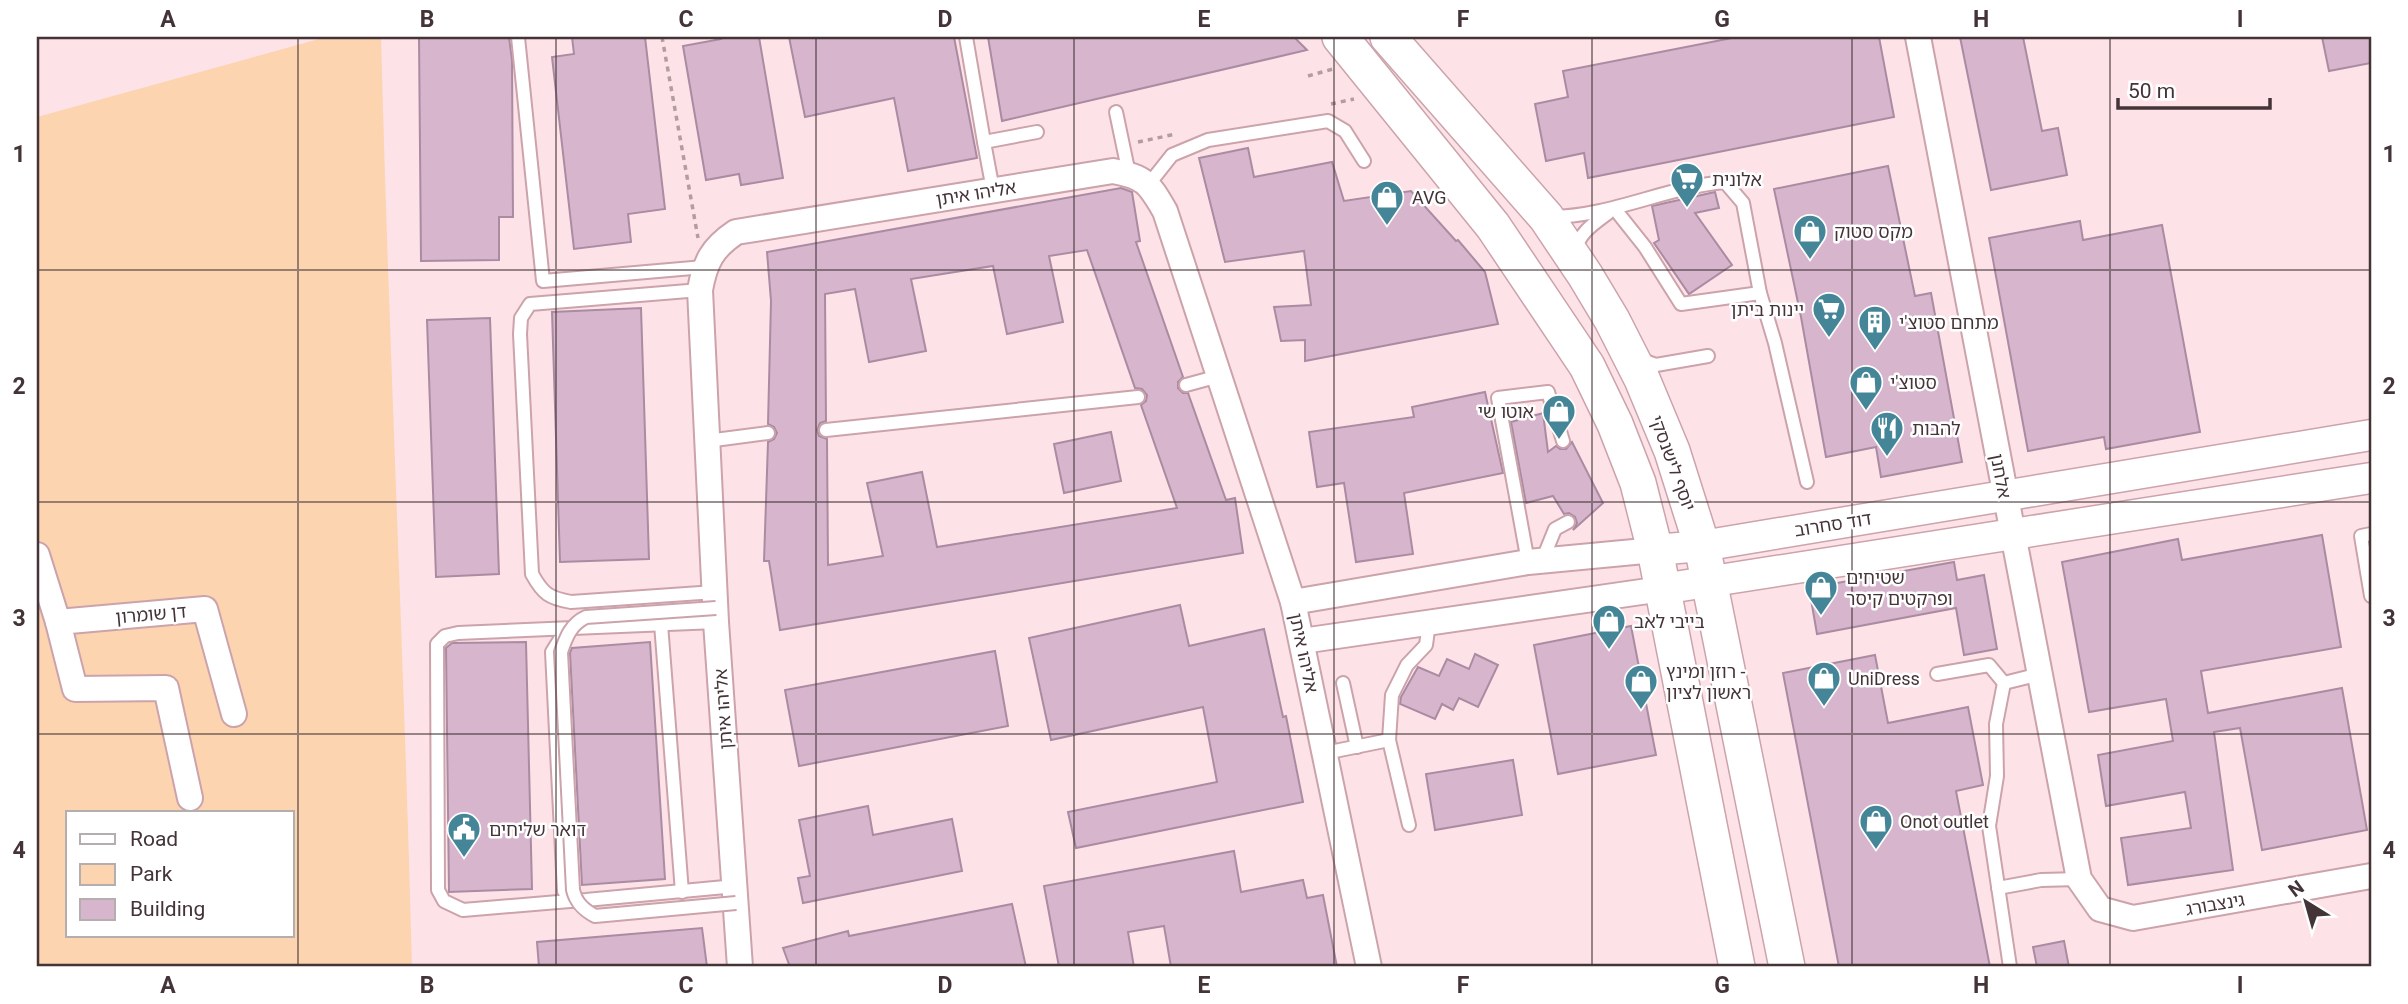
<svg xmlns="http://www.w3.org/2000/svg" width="2408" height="1004" viewBox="0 0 2408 1004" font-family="Roboto,'Noto Sans Hebrew',sans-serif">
  <rect width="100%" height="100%" fill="#fde3e8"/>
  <path fill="#fcd4af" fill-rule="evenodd" d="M326 37H381C389 347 404 657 412 967H37V117ZM68 813H292V936H68Z"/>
  <g fill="#d6b5cd" stroke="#aa8ba2" stroke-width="2" fill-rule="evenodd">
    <path d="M419 37H509L512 60 513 217H499V260L421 261Z"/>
    <path d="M572 37H645L665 209 628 214 631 242 574 249 552 57 574 54Z"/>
    <path d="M720 37H759L783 178 741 185 739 174 706 180 683 46 721 39Z"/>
    <path d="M789 37H954L977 158 908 171 894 98 805 117Z"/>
    <path d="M988 37H1294L1307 50 1002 121Z"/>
    <path d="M1737 37H1879L1894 117 1588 178 1584 153 1546 161 1535 104 1568 97 1563 71Z"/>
    <path d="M1960 37H2023L2042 131 2058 128 2067 175 1991 190Z"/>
    <path d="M2322 37H2371V63L2329 71Z"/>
    <path d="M1248 148 1254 177 1332 162 1344 201 1411 191 1456 241 1458 240 1485 272 1498 324 1305 361V340L1281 341 1274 307 1311 305 1304 251 1225 262 1199 158Z"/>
    <path d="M1888 166 1915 296 1931 293 1962 462 1881 477 1876 447 1826 457 1801 317 1774 189Z"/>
    <path d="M1121 188 1132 192 1140 241 1136 242 1183 377 1178 382V388L1183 393H1188L1226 500 1235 498 1243 553 780 630 769 561H764L768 442 774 439 777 433 774 427 768 424 771 301 767 252ZM1087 250 1135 388 1142 389 1147 395 1146 401 1141 405 1177 508 937 547 922 472 867 483 883 556 828 565 827 439 819 436 817 430 820 423 826 421 825 294 855 289 869 362 926 351 911 279 993 266 1007 334 1063 322 1049 256Z"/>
    <path d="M1715 192 1719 208 1695 213 1732 265 1689 294 1654 243 1659 240 1652 206Z"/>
    <path d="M2080 221 2083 240 2162 225 2200 432 2106 449 2104 437 2028 451 1989 238Z"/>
    <path d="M641 308 649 559 560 562 552 312Z"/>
    <path d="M490 318 499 574 436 577 427 320Z"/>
    <path d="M1485 392 1503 473 1404 493 1413 554 1356 562 1344 483 1317 487 1309 432 1414 417 1412 407Z"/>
    <path d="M1543 413 1548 452 1556 446 1560 449H1566L1572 442 1603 503 1573 530 1577 523 1575 517 1569 513 1564 514 1553 496 1526 503 1511 422Z"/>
    <path d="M1111 432 1121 481 1064 493 1054 444Z"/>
    <path d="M2322 535 2341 647 2201 671 2208 713 2342 688 2367 830 2262 850 2240 728 2214 732 2233 870 2128 885 2121 838 2191 828 2185 792 2106 806 2098 755 2173 741 2166 699 2089 712 2062 562 2178 539 2182 560Z"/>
    <path d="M1954 562 1957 580 1984 575 1997 649 1964 655 1956 608 1817 634 1809 588Z"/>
    <path d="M1180 605 1189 646 1264 629 1283 717 1286 716 1303 802 1076 848 1068 812 1217 782 1203 707 1051 740 1029 638Z"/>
    <path d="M1631 626 1656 755 1558 774 1534 645Z"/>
    <path d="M526 642 532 889 449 892 446 648 452 643Z"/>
    <path d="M650 642 665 879 582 885 570 653 572 648Z"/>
    <path d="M995 651 1008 726 799 766 785 690Z"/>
    <path d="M1475 654 1498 665 1478 707 1459 698 1453 710 1442 704 1435 719 1400 704 1401 697 1418 667 1439 676 1447 659 1469 669Z"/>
    <path d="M1875 655 1888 723 1968 707 1983 785 1956 791 1990 967H1839L1783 673Z"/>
    <path d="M1513 760 1522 815 1435 830 1426 774Z"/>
    <path d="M868 806 873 835 952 819 962 871 803 903 798 878 810 876 799 820Z"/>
    <path d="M1234 851 1241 892 1303 880 1307 898 1323 895 1337 967H1171L1164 926 1128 932 1134 967H1059L1044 886Z"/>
    <path d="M1012 904 1026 967H790L783 948 848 931 849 936Z"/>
    <path d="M702 928 707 967H539L537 942Z"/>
    <path d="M2064 941 2069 967H2037L2033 947Z"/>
  </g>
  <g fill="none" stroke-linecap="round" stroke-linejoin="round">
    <defs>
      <g id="service">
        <path d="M518 37 543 281 704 267"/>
        <path d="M966 37 984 142"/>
        <path d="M1116 112 1129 174"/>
        <path d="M1149 184 1172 155 1208 140 1328 121 1345 131 1364 161"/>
        <path d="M993 190 984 142 1037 132"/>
        <path d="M1552 217C1612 216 1666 187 1725 182L1743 203 1760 293 1681 304 1645 247 1614 208"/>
        <path d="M1576 251C1577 234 1596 222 1608 213"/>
        <path d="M700 290 530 304 521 318 520 334 532 574C543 594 549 598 571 602L715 592"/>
        <path d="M1760 293 1775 343 1807 482"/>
        <path d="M1640 359 1656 365 1708 356"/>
        <path d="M1186 385 1219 376"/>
        <path d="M826 430 1138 397"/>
        <path d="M707 441 768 433"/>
        <path d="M2371 534 2361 536 2371 596"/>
        <path d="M1542 561 1555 529 1568 522"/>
        <path d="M1528 562 1498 398 1548 392 1563 441"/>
        <path d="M716 622 573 628 562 636 552 652 564 891 570 901 586 900 736 886"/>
        <path d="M661 624 682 892"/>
        <path d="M1937 674 1989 665 2004 683"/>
        <path d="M1343 683 1357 747"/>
        <path d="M2004 683 1996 724 1997 776 1989 826 2010 967"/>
        <path d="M2004 683 2040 674"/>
        <path d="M1325 753 1389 740"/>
        <path d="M1409 825 1389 740 1392 695 1407 665 1426 645 1429 623"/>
        <path d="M1998 888 2041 880 2079 879"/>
        <path d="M570 901 463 910 444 901 438 890 437 644 445 636 458 633 573 628"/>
      </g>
      <g id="minor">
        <path d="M1918 37 2079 879 2100 909 2133 918 2371 876"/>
        <path d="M37 555 58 622 205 609 234 714"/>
        <path d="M1293 602 1528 562 1655 550"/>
        <path d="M58 622 75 689 166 688 190 798"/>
        <path d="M1302 641 1662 589"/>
        <path d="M740 967 716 622 700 290C705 262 712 248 736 232L1113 171C1146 177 1149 184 1165 211L1293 602 1369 967"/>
      </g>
      <g id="tertiary">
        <path d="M1655 550 1702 546 2371 435"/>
        <path d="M1662 589 2371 478"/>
      </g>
      <g id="secondary">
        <path d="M1340 37 1493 226 1587 366 1615 424 1638 483 1655 550 1737 967"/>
        <path d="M1388 37 1546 217 1585 275 1612 320 1642 379 1672 451 1702 546 1787 967"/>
      </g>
    </defs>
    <use href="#service" stroke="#cca3ab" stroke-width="16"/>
    <use href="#minor" stroke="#cca3ab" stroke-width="28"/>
    <use href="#tertiary" stroke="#cca3ab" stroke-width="33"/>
    <use href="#secondary" stroke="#cca3ab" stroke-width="38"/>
    <g stroke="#b39da1" stroke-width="3.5" stroke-dasharray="5 5" stroke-linecap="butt">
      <path d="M662 37 698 238"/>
      <path d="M1308 76 1333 69"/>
      <path d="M1331 104 1354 99"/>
      <path d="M1138 142 1176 134"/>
    </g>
    <use href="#service" stroke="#fff" stroke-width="12"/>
    <use href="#minor" stroke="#fff" stroke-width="24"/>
    <use href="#tertiary" stroke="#fff" stroke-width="30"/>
    <use href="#secondary" stroke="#fff" stroke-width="35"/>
    <defs>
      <path id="service-bridge" d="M716 608 586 617C571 624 566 637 561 652L573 890C576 903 584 910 595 916L736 903"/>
    </defs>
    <use href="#service-bridge" stroke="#cca3ab" stroke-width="16" stroke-linecap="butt"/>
    <use href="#service-bridge" stroke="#fff" stroke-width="12"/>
  </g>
  <path fill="none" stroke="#443437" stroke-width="2" stroke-opacity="0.55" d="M298 37V967M556 37V967M816 37V967M1074 37V967M1334 37V967M1592 37V967M1852 37V967M2110 37V967M37 270H2371M37 502H2371M37 734H2371"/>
  <defs>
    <symbol id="supermarket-pin" viewBox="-11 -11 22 30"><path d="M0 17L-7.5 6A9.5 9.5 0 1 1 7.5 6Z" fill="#448698" stroke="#fff"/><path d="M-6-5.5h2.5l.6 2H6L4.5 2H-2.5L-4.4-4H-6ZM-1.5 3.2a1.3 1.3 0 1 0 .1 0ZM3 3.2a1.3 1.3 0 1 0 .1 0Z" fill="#fff"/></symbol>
    <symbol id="shop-pin" viewBox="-11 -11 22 30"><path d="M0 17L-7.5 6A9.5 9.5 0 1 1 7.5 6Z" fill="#448698" stroke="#fff"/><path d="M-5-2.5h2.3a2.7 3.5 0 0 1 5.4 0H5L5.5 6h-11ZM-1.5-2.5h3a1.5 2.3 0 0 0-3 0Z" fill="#fff"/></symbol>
    <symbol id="building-pin" viewBox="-11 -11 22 30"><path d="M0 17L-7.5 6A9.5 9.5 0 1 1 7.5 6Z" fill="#448698" stroke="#fff"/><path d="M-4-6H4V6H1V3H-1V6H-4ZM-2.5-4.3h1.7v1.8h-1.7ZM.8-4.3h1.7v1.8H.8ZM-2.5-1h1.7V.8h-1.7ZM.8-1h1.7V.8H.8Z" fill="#fff"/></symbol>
    <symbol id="restaurant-pin" viewBox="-11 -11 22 30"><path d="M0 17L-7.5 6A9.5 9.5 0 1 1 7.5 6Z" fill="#448698" stroke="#fff"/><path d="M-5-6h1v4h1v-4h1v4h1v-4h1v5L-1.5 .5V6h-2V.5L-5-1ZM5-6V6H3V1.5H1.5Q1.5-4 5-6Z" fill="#fff"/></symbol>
    <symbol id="civic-pin" viewBox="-11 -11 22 30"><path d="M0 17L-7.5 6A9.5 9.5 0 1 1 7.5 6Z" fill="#448698" stroke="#fff"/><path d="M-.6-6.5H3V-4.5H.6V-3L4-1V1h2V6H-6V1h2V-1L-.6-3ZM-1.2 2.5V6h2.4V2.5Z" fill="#fff"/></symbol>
  </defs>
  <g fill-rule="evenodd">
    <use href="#supermarket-pin" x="1668" y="160" width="38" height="52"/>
    <use href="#shop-pin" x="1368" y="178" width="38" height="52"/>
    <use href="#shop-pin" x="1791" y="212" width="38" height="52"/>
    <use href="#supermarket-pin" x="1810" y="290" width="38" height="52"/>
    <use href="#building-pin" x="1856" y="303" width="38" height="52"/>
    <use href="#shop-pin" x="1847" y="363" width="38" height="52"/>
    <use href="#shop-pin" x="1540" y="392" width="38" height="52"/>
    <use href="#restaurant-pin" x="1868" y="409" width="38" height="52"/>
    <use href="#shop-pin" x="1802" y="568" width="38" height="52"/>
    <use href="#shop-pin" x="1590" y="602" width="38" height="52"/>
    <use href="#shop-pin" x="1805" y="659" width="38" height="52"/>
    <use href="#shop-pin" x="1622" y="662" width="38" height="52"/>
    <use href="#shop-pin" x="1857" y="802" width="38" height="52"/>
    <use href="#civic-pin" x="445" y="810" width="38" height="52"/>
  </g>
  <g text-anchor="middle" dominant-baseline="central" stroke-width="5" stroke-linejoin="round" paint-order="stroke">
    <g font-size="18" fill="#443437" stroke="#fff" text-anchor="start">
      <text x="1712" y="179">אלונית</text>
      <text x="1412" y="197">AVG</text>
      <text x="1834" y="231">מקס סטוק</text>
      <text x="1804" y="309" text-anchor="end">יינות ביתן</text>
      <text x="1899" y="322">מתחם סטוצ'י</text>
      <text x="1890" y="382">סטוצ'י</text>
      <text x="1534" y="411" text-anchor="end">אוטו שי</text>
      <text x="1912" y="428">להבות</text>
      <text x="1846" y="577">שטיחים<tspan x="1846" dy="21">ופרקטים קיסר</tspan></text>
      <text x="1634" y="621">בייבי לאב</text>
      <text x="1666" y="671">רוזן ומינץ -<tspan x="1666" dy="21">ראשון לציון</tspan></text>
      <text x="1848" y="678">UniDress</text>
      <text x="1900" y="821">Onot outlet</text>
      <text x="489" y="829">דואר שליחים</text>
    </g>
    <g font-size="18" fill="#443437" stroke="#fff">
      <text transform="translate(976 193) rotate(-9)">אליהו איתן</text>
      <text transform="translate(1673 463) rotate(70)">יוסף לישנסקי</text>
      <text transform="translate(2001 476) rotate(79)">אלחנן</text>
      <text transform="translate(1833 524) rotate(-9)">דוד סחרוב</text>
      <text transform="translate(151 614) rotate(-5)">דן שומרון</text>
      <text transform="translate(1304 653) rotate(78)">אליהו איתן</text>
      <text transform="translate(723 709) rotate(-94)">אליהו איתן</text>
      <text transform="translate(2215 904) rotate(-10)">גינצבורג</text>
    </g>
  </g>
  <rect width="2408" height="1004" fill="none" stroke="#ffffff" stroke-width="77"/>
  <rect x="66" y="811" width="228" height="126" fill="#ffffff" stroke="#b4aeaf" stroke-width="2"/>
  <rect x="80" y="834" width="35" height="10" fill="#ffffff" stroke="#b4aeaf" stroke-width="2"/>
  <text x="130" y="846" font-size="21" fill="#443437">Road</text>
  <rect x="80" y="864" width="35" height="21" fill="#fcd4af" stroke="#b4aeaf" stroke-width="2"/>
  <text x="130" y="881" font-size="21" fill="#443437">Park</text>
  <rect x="80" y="899" width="35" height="21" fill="#d6b5cd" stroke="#b4aeaf" stroke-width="2"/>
  <text x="130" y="916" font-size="21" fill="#443437">Building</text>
  <g transform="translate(2306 902) rotate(323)" stroke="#ffffff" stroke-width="5" paint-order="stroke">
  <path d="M0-5L12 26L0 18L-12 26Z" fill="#443437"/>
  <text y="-10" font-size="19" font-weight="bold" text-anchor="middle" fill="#443437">N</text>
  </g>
  <path d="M2118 98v10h152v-10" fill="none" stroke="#443437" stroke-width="3.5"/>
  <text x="2128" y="98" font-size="21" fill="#443437" stroke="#ffffff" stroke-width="5" paint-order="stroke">50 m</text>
  <rect x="38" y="38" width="2332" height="927" fill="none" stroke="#443437" stroke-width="2.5"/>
  <g font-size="23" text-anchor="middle" font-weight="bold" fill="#443437">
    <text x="168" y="27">A</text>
    <text x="427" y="27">B</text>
    <text x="686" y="27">C</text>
    <text x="945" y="27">D</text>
    <text x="1204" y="27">E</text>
    <text x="1463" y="27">F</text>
    <text x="1722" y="27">G</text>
    <text x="1981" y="27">H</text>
    <text x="2240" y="27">I</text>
    <text x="19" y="162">1</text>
    <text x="2389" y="162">1</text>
    <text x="19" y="394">2</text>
    <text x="2389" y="394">2</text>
    <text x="19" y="626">3</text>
    <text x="2389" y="626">3</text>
    <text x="19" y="858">4</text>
    <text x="2389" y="858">4</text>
    <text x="168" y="993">A</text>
    <text x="427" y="993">B</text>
    <text x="686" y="993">C</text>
    <text x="945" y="993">D</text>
    <text x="1204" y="993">E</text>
    <text x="1463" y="993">F</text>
    <text x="1722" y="993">G</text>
    <text x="1981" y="993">H</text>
    <text x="2240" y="993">I</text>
  </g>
</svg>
